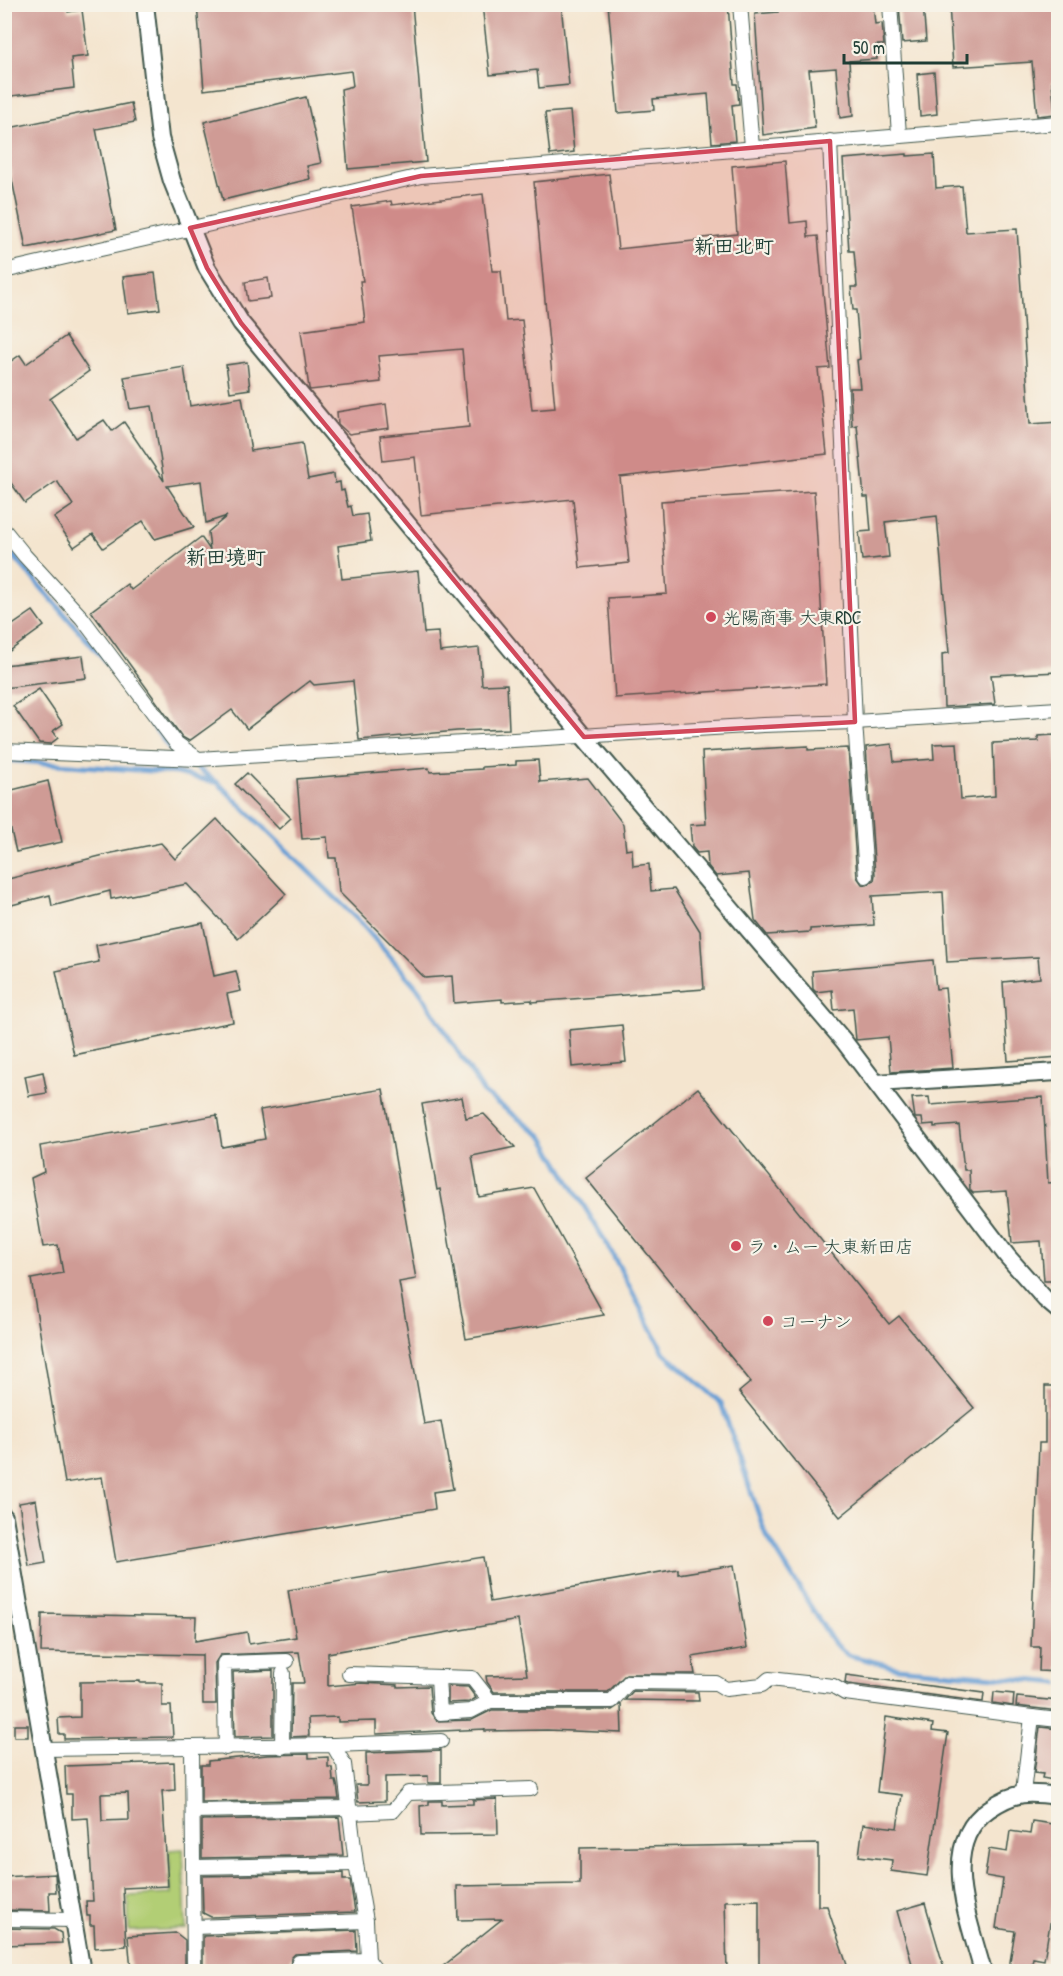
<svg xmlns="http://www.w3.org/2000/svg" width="1063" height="1976" viewBox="0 0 1063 1976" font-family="'Patrick Hand','Klee One',sans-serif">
  <rect width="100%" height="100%" fill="#f7f3e8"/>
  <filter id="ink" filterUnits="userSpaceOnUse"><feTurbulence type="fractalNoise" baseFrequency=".0167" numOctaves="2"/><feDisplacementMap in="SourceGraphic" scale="12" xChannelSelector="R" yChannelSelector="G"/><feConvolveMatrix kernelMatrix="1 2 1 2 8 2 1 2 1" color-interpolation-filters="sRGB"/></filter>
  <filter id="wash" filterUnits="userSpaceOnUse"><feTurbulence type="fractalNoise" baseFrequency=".008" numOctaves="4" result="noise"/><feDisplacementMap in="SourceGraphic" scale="24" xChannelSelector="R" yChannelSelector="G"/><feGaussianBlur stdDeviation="1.35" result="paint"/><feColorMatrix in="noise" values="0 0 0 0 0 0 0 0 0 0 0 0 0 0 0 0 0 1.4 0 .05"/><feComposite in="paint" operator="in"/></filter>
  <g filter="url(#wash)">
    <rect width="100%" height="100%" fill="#f4e5cf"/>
    <path fill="#b2ce74" stroke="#688654" stroke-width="1.5" d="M183 1849 186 1929 129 1931 128 1896 171 1894 169 1850Z"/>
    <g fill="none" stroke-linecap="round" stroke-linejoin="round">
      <g stroke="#669ed4" stroke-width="5">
        <path d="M4 545 103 658 170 749 179 755"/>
        <path d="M4 760 177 773 214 782"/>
        <path d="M189 762 218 783 361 923 419 990 484 1093 542 1136 611 1251 664 1353 721 1403 765 1533 833 1642 848 1655 898 1668 1058 1683"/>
      </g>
    </g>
    <g id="blocks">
      <g fill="#cf9b95" fill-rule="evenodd">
        <path d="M4 4H67L68 12 82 10 88 56 71 58 74 88 4 97Z"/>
        <path d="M197 4H412L426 162 348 169 341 89 353 86 351 71 204 90Z"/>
        <path d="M482 4H561L569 85 539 88 537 70 490 75Z"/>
        <path d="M608 4H728L734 84H737L739 104 732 105 735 141 712 143 708 94 653 99 654 110 618 113Z"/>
        <path d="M778 4H841L842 9 873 6 875 24 882 23 884 45H876L877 59 849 61 853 116 840 118 836 68 809 70 815 128 763 135 755 14 778 12Z"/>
        <path d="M899 4H923L926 41 902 43Z"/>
        <path d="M949 4H1059V81L1052 82 1055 114 1037 116 1032 62 953 67Z"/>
        <path d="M934 72 937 114 920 116 917 74Z"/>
        <path d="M306 97 321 163 307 166 310 179 223 200 204 122Z"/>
        <path d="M131 103 135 122 96 129 116 230 26 248 4 141V129Z"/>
        <path d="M570 111 574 152 550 155 545 113Z"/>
        <path d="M907 154V156L934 154 936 188 962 186 966 232 1017 229 1030 424 1059 422V672L991 675 995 704 944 707 942 654 949 653 937 516 885 522 889 557 862 560 859 532 871 531 868 497H864L857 425 852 426 850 388H860L857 360 860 359 856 310H853L851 287H857L854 251H849L843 159Z"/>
        <path d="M785 161 790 223 807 221 808 237 818 236 830 368 818 369 827 454 620 477 629 563 580 568 573 499 421 515 415 457 383 461 380 436 469 427 462 349 378 356 381 382 310 390 309 388 301 331 365 322 360 281H363L352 207 391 201 392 205 483 194 492 271H501L506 321 522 320 532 410 555 408 534 182 609 174 618 249 703 240V238L737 234 732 166Z"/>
        <path d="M155 273 160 309 128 313 123 277Z"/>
        <path d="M268 278 271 298 248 301 245 282Z"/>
        <path d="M66 336 89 371 50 399 76 438 104 420 112 431 124 422 164 481 152 406 130 409 124 377 184 367 190 406 242 397 251 451 302 443 308 479 334 474 335 483 340 482 341 491 344 490 348 507 351 506 353 516 367 514 371 541 338 546 342 579 418 571 424 633 438 632 440 652 479 648 482 685 507 684 509 729 457 731 359 740 353 681 314 685 310 681 247 729 232 710 189 741 182 737 91 611 127 584 131 590 201 537 210 550 208 532 227 516 206 523 201 481 167 486 194 527 155 539 143 521 103 548 93 534 74 547 54 518 73 505 57 481 25 503 4 473V366L20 355 26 364Z"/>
        <path d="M247 362 250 389 230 392 226 365Z"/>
        <path d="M386 404 389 428 349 434 338 424 337 412Z"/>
        <path d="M814 491 826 684 615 698 608 598 667 594 661 501Z"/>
        <path d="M33 611 44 626 4 655V631Z"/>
        <path d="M83 656 86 678 4 688V665Z"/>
        <path d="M39 689 63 724 53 731 58 738 50 744 39 743 13 706Z"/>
        <path d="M1055 735 1059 790V1057L1008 1061 1003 982 1040 978 1038 957 947 962 943 892 872 896 874 925 810 929V932L767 935 755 920 749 873 716 876 708 866 707 852 697 853 692 847 690 825 706 824 702 752 808 746V750L848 748 857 877 862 884 867 885 874 880 875 875 866 747 892 744 894 762 934 759 933 744 957 743 961 799 995 796 993 743 1038 741V736Z"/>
        <path d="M538 760 540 782 588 778 623 824 626 850 632 849 633 866 649 864 651 891 674 889 700 931 704 989 532 1002V1000L502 1002V999L454 1003 452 976 425 978 339 892 336 858H329L327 837 302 839 297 779 429 768 430 772 482 769V767L516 765V761Z"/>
        <path d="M247 773 291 818 279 829 235 784Z"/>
        <path d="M48 781 62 842 16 852 4 800V792Z"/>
        <path d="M217 819 286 894 238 939 187 884 111 899 110 891 52 906 50 895 4 907V880L112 853 161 843 175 859Z"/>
        <path d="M203 923 214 976 236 971 241 991 227 994 233 1022 74 1055 56 971 99 962 96 945Z"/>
        <path d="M933 960 936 989 945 988 953 1068 891 1072 888 1037 856 1040 853 1008 834 1010 832 990 816 992 813 989 812 971Z"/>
        <path d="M622 1025 626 1062 572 1067 569 1030Z"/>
        <path d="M43 1072 47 1093 29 1096 25 1076Z"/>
        <path d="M698 1088 889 1324 899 1316 974 1408 840 1517 739 1392 751 1382 586 1178Z"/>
        <path d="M383 1089 416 1279 399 1282 424 1424 441 1421 453 1489 433 1492 435 1509 116 1562 102 1477 65 1483 31 1279 63 1273 58 1245 43 1247 31 1178 44 1172 40 1146 217 1115 222 1147 265 1139 260 1110Z"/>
        <path d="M462 1097 466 1118 484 1114 515 1147 472 1156 479 1197 534 1188 604 1315 466 1339 440 1189 437 1190 422 1104Z"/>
        <path d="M929 1097 930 1105 1043 1097 1048 1183 1059 1182V1281H1044L1041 1241 1012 1243 1007 1191 973 1193 970 1190 969 1170H964L959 1125 934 1127V1124L923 1125 922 1118H915L912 1098Z"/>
        <path d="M1045 1386H1059V1672L1039 1671 1040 1647H1031L1039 1443H1045Z"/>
        <path d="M36 1500 46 1563 29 1566 19 1503Z"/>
        <path d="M483 1557 490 1602 678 1569V1574L734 1565 747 1648 692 1657 695 1674H626L608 1692H494L487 1682 486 1676 527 1675 518 1620 328 1653V1686L362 1683 398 1685V1687L429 1686 431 1713 437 1721 472 1720 492 1710H612L621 1704 622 1733 547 1730 485 1731V1729L376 1734V1721L338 1722V1717L308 1718 309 1736 291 1737 292 1683H304L299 1652 220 1655 215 1663 216 1704H203L202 1655 41 1652 42 1614 196 1617 195 1641 247 1632 249 1644 296 1637 288 1590Z"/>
        <path d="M273 1670V1736L235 1737 233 1672Z"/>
        <path d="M846 1675 984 1693 983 1702 848 1684 845 1683Z"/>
        <path d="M140 1681V1683H162V1706H171L173 1737 64 1739V1734H59L58 1718 80 1717V1682Z"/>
        <path d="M448 1686 468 1687 476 1698 469 1702 448 1703Z"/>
        <path d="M633 1691 698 1692 699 1701 625 1700Z"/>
        <path d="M994 1692 1014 1694 1013 1706 993 1703Z"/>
        <path d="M1017 1697 1059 1701V1711L1016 1706Z"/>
        <path d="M886 1717 933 1724 932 1731 948 1733 927 1876 891 1871 892 1860 859 1856 863 1824 897 1828 902 1795 877 1792Z"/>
        <rect x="14" y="1725" width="14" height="12"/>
        <path d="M1040 1727 1059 1729V1781L1042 1778 1043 1774 1034 1773Z"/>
        <path d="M441 1750V1783H428V1776L385 1777V1801L358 1802 356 1785H367L366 1753Z"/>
        <path d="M309 1754V1758L328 1757V1767H332L333 1781H336L337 1785 339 1799 201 1802V1765H208V1761L267 1755Z"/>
        <path d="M174 1762 175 1790 162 1791 168 1886 123 1888 126 1946 95 1948 94 1925H90V1916H87L86 1901H93L88 1818 72 1819V1794H66L65 1766ZM128 1793 129 1820 102 1821 101 1794Z"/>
        <path d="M497 1799 498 1834 421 1835 420 1806 429 1805V1801H442V1805L473 1804V1800Z"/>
        <path d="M339 1817 343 1855 202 1858V1820Z"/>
        <path d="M1032 1821 1059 1825V1869L1044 1960 1033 1958 1031 1971 1009 1968 1015 1931 996 1928 1003 1879 985 1876 989 1849 1007 1852 1010 1831 1030 1834Z"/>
        <path d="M818 1844V1906H827L849 1971H759V1900L725 1901 727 1971H437L502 1919 458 1920 457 1886 580 1884V1848Z"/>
        <path d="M343 1873V1880H350L355 1912 211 1917 203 1913 202 1876Z"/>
        <path d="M55 1874 56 1892H49L50 1911 4 1910V1877Z"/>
        <path d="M925 1903 945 1971H914L897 1911Z"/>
        <path d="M4 1928 54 1929 61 1933 62 1943 4 1945Z"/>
        <path d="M356 1930 357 1951 295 1954 291 1958 290 1971H203V1936Z"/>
        <path d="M176 1933 185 1940V1971H131L128 1936Z"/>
        <path d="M358 1969V1971H308Z"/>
      </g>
    </g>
  </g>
  <g filter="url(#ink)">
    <use href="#blocks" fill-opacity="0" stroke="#3f564b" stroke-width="1.5"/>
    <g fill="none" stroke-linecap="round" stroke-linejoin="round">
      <defs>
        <g id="minor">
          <path d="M740 4 752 147"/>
          <path d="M890 4 899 135"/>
          <path d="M830 141 855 722 866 876"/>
          <path d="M4 271 421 176 1058 123"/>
          <path d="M4 530 25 556 82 618 176 743 198 759"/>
          <path d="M4 751 198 759 763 725 855 722 1058 709"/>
          <path d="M349 1674 472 1678 490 1701H612L629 1682 716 1683 726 1689 762 1685 769 1679 833 1686 845 1693 1032 1717"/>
          <path d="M438 1677 440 1713 471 1711 490 1701"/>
          <path d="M333 1745 441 1741"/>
          <path d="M282 1747 283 1673"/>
          <path d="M192 1748 194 1972"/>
          <path d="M226 1748 224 1663 287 1661"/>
          <path d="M43 1749 333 1745 344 1764 356 1864 366 1921 368 1960 377 1972"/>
          <path d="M1023 1793 1032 1717 1058 1720"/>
          <path d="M193 1811 348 1808"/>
          <path d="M349 1813 393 1811 408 1793 531 1789"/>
          <path d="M193 1867 356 1864"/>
          <path d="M4 1919 74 1920"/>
          <path d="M194 1927 366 1921"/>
          <path d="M299 1972V1962L368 1960"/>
        </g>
        <g id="tertiary">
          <path d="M145 4 160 138 172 181 207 268 241 323 584 737 843 1040 1007 1256 1045 1299 1058 1310"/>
          <path d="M876 1083 1058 1072"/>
          <path d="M4 1517 82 1972"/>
          <path d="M983 1972C970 1922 937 1845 989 1809 1015 1791 1028 1792 1058 1796"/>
        </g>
      </defs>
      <use href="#minor" stroke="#3f564b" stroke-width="16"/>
      <use href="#tertiary" stroke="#3f564b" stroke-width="20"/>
      <use href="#minor" stroke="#fff" stroke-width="14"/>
      <use href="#tertiary" stroke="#fff" stroke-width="16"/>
    </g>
  </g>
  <path fill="#d1495b" fill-opacity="0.2" stroke="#d1495b" stroke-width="4.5" stroke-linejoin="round" d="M830 141 855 722 584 737 241 323 207 268 190 228 421 176Z"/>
  <g fill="#d1495b" stroke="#f7f3e8" stroke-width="2">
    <circle cx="711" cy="617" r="6"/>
    <circle cx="736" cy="1246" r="6"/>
    <circle cx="768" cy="1321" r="6"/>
  </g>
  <g text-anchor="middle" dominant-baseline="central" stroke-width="4.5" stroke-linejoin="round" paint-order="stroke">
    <g font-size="18" fill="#1f3d34" stroke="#f7f3e8" text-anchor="start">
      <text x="723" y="617">光陽商事 大東RDC</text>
      <text x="748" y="1246">ラ・ムー 大東新田店</text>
      <text x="780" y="1321">コーナン</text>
    </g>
    <g font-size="20" font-weight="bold" fill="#1f3d34" stroke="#f7f3e8">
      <text x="734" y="245">新田北町</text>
      <text x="226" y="556">新田境町</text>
    </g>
  </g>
  <rect width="1063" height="1976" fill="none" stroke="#f7f3e8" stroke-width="24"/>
  <path d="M844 54v9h123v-9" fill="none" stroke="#1f3d34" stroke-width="3"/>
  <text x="853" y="54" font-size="18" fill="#1f3d34" stroke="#f7f3e8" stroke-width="4.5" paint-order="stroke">50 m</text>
</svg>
